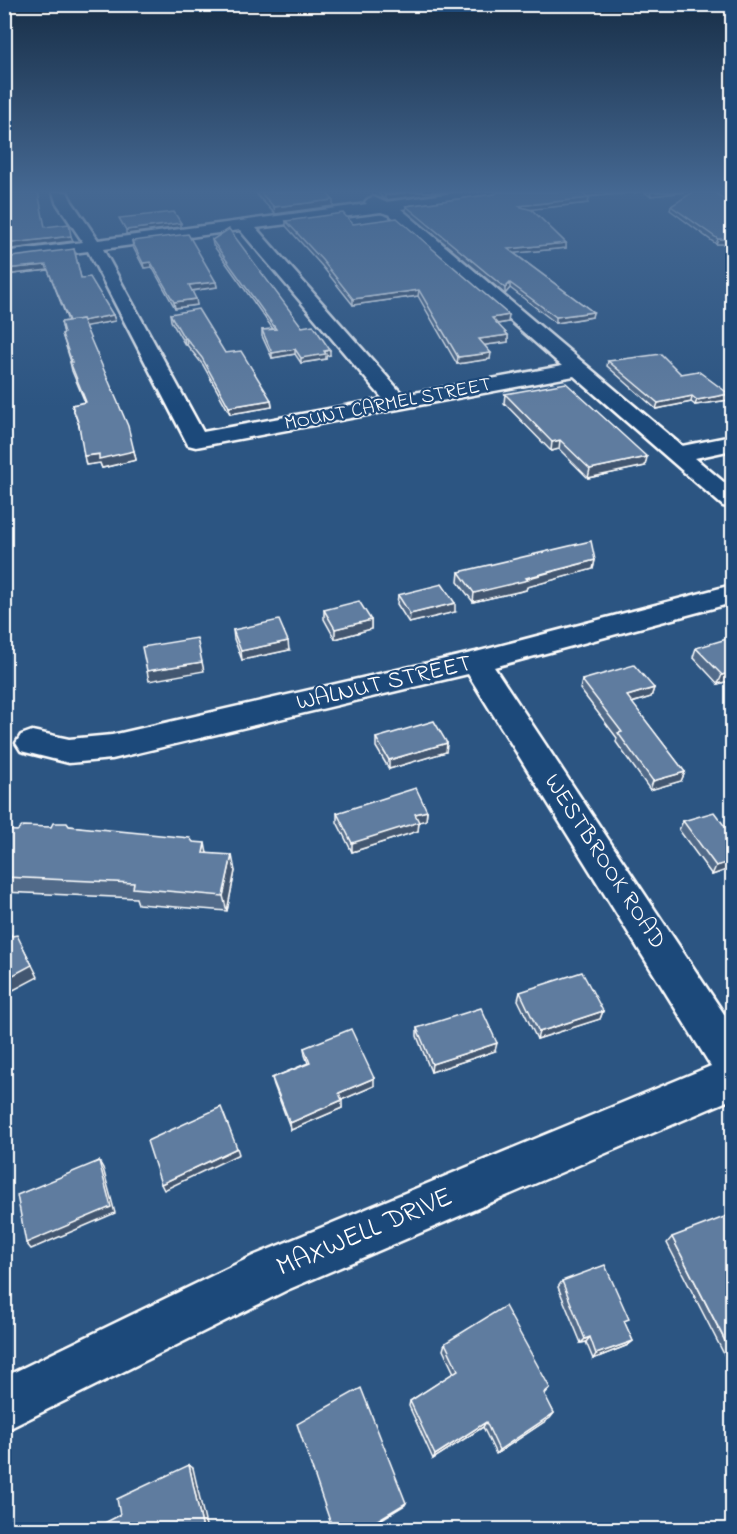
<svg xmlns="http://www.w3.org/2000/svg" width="737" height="1534" viewBox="0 0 737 1534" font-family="'Indie Flower',sans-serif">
  <rect width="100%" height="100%" fill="#2c5582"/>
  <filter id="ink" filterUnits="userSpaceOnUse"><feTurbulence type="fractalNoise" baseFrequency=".0167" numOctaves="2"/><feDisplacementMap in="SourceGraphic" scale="12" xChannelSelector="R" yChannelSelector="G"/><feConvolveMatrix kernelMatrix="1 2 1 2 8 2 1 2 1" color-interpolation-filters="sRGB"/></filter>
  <g filter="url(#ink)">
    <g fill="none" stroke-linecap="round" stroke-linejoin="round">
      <defs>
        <g id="minor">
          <path d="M53 192H67L72 202 98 240 367 204 365 202 368 199 373 197 385 202 462 192H501L494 196 401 209 682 446 732 436V450L695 458 732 489V508L723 506 574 376 196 447 188 445 88 251 4 262V252L83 242 56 202ZM381 212 390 215 562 366 403 395 256 228ZM240 230 383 399 203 432 103 249Z"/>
          <path d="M712 192H728L732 195V206L727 205Z"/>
          <path d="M732 585V603L494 667 732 1026V1099L287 1290 4 1431V1377L253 1256 711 1066 468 674 112 759 69 763 21 751 16 743 21 735 32 731 69 739 112 735 476 652Z"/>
        </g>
      </defs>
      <use href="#minor" stroke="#fff" stroke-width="5"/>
      <use href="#minor" fill="#1f4a7a" fill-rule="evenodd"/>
    </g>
    <g fill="#516b89" stroke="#fff" stroke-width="1.5">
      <path d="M257 192H326L333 206 275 214 257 195Z"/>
      <path d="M377 192H446L385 200Z"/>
      <path d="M641 192 587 197 589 198 588 203 531 209 566 243V248L514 253 593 312 592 317 556 323 510 288 505 294 406 211V206L495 194Z"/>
      <path d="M644 192H687L650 196Z"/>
      <path d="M727 202 732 203V247L727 244H716L670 210 671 206Z"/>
      <path d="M286 221 353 224 508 322 497 324 508 335V342L484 345 490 359 457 364 418 296 353 305 322 266 286 226Z"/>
      <path d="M212 240 302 327 330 355 326 356V359L301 363 295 354 272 358 262 336V330L273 329 213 245Z"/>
      <path d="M132 241 216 282 217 287 192 291 197 305 175 308 152 267 144 268 133 247Z"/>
      <path d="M74 249 81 278 113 315 115 321 85 326 134 451 136 460 102 468 100 463 86 465 80 429 72 405 85 402 72 371 70 362H71L62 334 64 333 61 322 68 321 48 270 4 275Z"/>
      <path d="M170 314 225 353 271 400 272 407 230 414 203 365 187 345H185L171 321Z"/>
      <path d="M608 361 681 374 728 400 695 405 691 402 656 409 607 366Z"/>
      <path d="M505 394 645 466 588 478 559 449 551 451 504 403Z"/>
      <path d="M595 560 593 569 527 587 526 590 473 602 458 582 459 572Z"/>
      <path d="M398 595 455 612 409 623 397 604Z"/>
      <path d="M324 610 371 620V629L335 639 324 619Z"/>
      <path d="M233 630 289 650 242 660 234 639Z"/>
      <path d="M696 648 732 680 718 684 693 657Z"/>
      <path d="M582 680 654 688 651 697 632 703 685 772 681 781 650 790 616 742 617 738 580 689Z"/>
      <path d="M376 738 447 743 446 752 389 769 376 747Z"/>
      <path d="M427 811 426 820 419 822 418 831 352 852 337 822V813Z"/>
      <path d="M683 821 732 836V868L712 875 679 830Z"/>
      <path d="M69 826 193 842 207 853 235 871 227 911 138 904 136 898 4 892V830L17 831 51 827Z"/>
      <path d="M520 992 603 1011 600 1019 537 1039 518 1000Z"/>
      <path d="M417 1028 495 1051 431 1072 417 1036Z"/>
      <path d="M304 1048 374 1086 341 1100 342 1108 291 1130 274 1085 272 1078 308 1063 305 1055Z"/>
      <path d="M672 1237 732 1355 726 1358 667 1243Z"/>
      <path d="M562 1281 625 1324 633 1341 628 1345 593 1359 586 1342 581 1343 558 1287Z"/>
      <path d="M445 1343 550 1388 544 1395 554 1413 550 1418 496 1454 483 1427 433 1459 409 1406 410 1401 454 1373 443 1350Z"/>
    </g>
    <g fill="#42576f" stroke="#fff" stroke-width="1.5">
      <path d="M410 192H446L385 200V195Z"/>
      <path d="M590 192H641L581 197V193Z"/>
      <path d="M651 192H687L650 196Z"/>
      <path d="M589 198 588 203 517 211 518 206Z"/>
      <path d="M333 200V206L275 214 274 207Z"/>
      <path d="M181 223V227L126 234V230Z"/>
      <path d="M71 236 73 241 4 250V244Z"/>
      <path d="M718 239H728L727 244H716Z"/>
      <path d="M566 243V248L507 254 508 249Z"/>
      <path d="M151 262 152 267 144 268 143 263Z"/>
      <path d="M46 265 48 270 4 275V269Z"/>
      <path d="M216 282 217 287 190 291 189 285Z"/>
      <path d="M510 283V288L505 294V288Z"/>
      <path d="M419 290 418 296 353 305V299Z"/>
      <path d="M196 299 197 305 175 308 174 302Z"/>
      <path d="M593 312 592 317 556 323V317Z"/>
      <path d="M113 315 115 321 71 329 70 323Z"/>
      <path d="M509 315 508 322 491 325 492 318Z"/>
      <path d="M508 335V342L479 346V339Z"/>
      <path d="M184 338H186L187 345H185Z"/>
      <path d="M295 349V354L272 358V353Z"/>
      <path d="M330 350V355L326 356V359L301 363V358Z"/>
      <path d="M491 353 490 359 457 364 458 357Z"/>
      <path d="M729 394 728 400 695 405 697 400Z"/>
      <path d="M692 396 691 402 656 409 658 403Z"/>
      <path d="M271 400 272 407 230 414 229 407Z"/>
      <path d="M560 440 559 449 551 451 552 442Z"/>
      <path d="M134 451 136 460 102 468 100 463 86 465 84 456Z"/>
      <path d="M647 457 645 466 588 478 590 469Z"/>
      <path d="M595 560 593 569 527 587 526 590 473 602 474 593Z"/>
      <path d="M455 603V612L409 623 410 614Z"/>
      <path d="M371 620V629L335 639V629Z"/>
      <path d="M288 641 289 650 242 660 241 651Z"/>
      <path d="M202 662 204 671 149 681 147 671Z"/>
      <path d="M732 672V680L718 684 722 675Z"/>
      <path d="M654 688 651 697 624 705 627 696Z"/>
      <path d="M447 743 446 752 389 769V760Z"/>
      <path d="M685 772 681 781 650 790 653 781Z"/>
      <path d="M427 811 426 820 419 822 418 831 352 852V843L415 814Z"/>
      <path d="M205 843 208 859 203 853Z"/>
      <path d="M232 855 235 871 227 911 223 896Z"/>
      <path d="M732 861V868L712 875 716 866Z"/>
      <path d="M23 947 38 977 4 995V980Z"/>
      <path d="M603 1011 600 1019 537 1039 539 1032Z"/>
      <path d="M497 1043 495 1051 431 1072 432 1064Z"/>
      <path d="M374 1078V1086L339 1101V1093Z"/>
      <path d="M342 1100V1108L291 1130 290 1123Z"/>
      <path d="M237 1148 239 1154 164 1190 161 1184Z"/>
      <path d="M99 1161 103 1168 115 1213 31 1249 26 1243Z"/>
      <path d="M590 1337 586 1342 581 1343 585 1339Z"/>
      <path d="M633 1341 628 1345 593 1359 596 1354Z"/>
      <path d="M554 1413 550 1418 496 1454 499 1450Z"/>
      <path d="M486 1422 483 1427 433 1459 435 1455Z"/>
      <path d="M189 1465 193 1468 207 1530H203Z"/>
      <path d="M406 1503 405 1505 364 1530H361Z"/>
    </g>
    <g fill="#5e7c9f" stroke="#fff" stroke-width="1.5">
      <path d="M4 192H38L45 227 69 224 71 236 4 244Z"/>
      <path d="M260 192H326L333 200 274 207Z"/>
      <path d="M382 192H410L385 195Z"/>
      <path d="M498 192H590L581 193 589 198 518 206 532 210 566 243 508 249 593 312 556 317 510 283 505 288 406 206 495 194Z"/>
      <path d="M693 192H715L727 202 732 203V242L728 239H718L671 206Z"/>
      <path d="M174 212 181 223 126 230 119 218Z"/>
      <path d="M343 213 353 224 397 218 509 315 492 318 508 335 479 339 491 353 458 357 419 290 353 299 322 260 286 221Z"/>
      <path d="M229 229 302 327 313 325 330 350 324 351 326 354 301 358 295 349 272 353 262 330 276 329 212 240Z"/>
      <path d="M188 234 216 282 189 285 196 299 174 302 151 262 143 263 132 241Z"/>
      <path d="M74 249 81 278 90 277 113 315 83 321 82 319 69 321 46 265 4 269V258Z"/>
      <path d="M198 309 225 353 241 351 271 400 229 407 202 358 186 338H184L170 314Z"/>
      <path d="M82 319 128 426 134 451 99 459V454L84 456 79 425 72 405 86 402 70 362H72L62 334 64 333 61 322Z"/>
      <path d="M661 354 681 374 698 371 729 394 697 400 692 396 658 403 608 361Z"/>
      <path d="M566 383 647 457 590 469 560 440 552 442 505 394Z"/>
      <path d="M591 541 595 560 526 578 528 580 474 593 459 572Z"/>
      <path d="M442 584 455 603 410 614 398 595Z"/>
      <path d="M359 601 371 620 335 629 324 610Z"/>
      <path d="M279 620 288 641 241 651 233 630Z"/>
      <path d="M197 638 202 662 147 671 142 647Z"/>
      <path d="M730 638 732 641V672L722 675 696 648Z"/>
      <path d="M634 665 654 688 627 696 685 772 653 781 618 733 622 732 582 680Z"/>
      <path d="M434 721 447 743 389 760 376 738Z"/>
      <path d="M416 788 427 811 415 814 419 822 352 843 337 813Z"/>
      <path d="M714 812 732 836V861L716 866 683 821Z"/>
      <path d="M53 823H67L69 826 190 838 193 842 205 843 203 853 232 855 223 896 133 888 134 883 4 877V830L17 831 23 826 51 827Z"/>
      <path d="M4 925 12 936 17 935 32 965 4 980Z"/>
      <path d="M582 972 603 1011 539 1032 520 992Z"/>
      <path d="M481 1008 497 1043 432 1064 417 1028Z"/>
      <path d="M351 1029 374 1078 339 1093 342 1100 290 1123 272 1078 310 1063 304 1048Z"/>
      <path d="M221 1107 237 1148 161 1184 147 1141Z"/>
      <path d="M99 1161 111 1207 26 1243 17 1195Z"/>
      <path d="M727 1216 732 1226V1354L672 1237Z"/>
      <path d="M605 1265 629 1319 624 1321 633 1341 596 1354 590 1337 585 1339 562 1281Z"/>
      <path d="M505 1306 550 1388 544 1393 554 1413 499 1450 486 1422 435 1455 410 1401 458 1370 445 1343Z"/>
      <path d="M361 1388 406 1503 361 1530H333L297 1424Z"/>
      <path d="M189 1465 203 1530H91L120 1515 117 1499Z"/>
    </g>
  </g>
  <linearGradient id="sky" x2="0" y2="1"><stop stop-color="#182f48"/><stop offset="0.47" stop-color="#456892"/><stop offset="1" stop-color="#456892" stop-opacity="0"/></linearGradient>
  <rect width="737" height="407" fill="url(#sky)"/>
  <g text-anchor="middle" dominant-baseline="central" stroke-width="4.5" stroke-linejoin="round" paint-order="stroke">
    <g font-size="20" fill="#fff" stroke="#1f4a7a">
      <text transform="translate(388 405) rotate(-11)">MOUNT CARMEL STREET</text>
    </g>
    <g font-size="24" fill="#fff" stroke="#1f4a7a">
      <text transform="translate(384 684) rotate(-13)">WALNUT STREET</text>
      <text transform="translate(604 862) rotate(57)">WESTBROOK ROAD</text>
    </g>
    <g font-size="28" fill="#fff" stroke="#1f4a7a">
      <text transform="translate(365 1233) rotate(-23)">MAXWELL DRIVE</text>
    </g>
  </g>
  <rect width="737" height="1534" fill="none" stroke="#1f4a7a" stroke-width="24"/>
  <rect x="12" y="12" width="713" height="1510" fill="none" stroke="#fff" stroke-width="2" filter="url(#ink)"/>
</svg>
